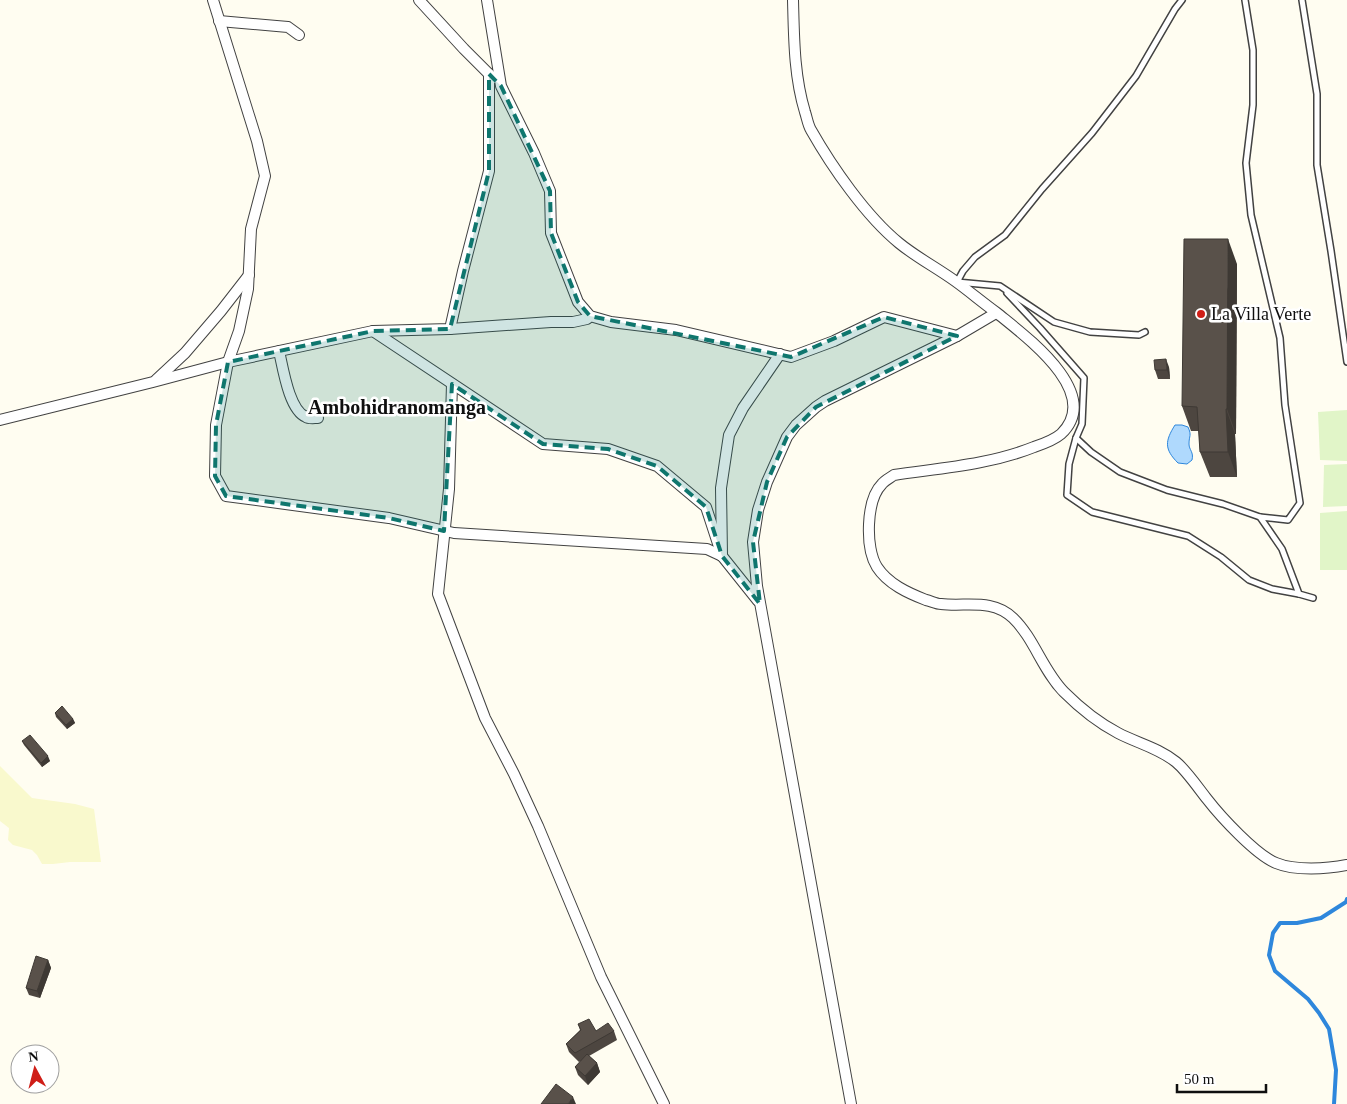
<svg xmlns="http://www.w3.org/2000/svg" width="1347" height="1104" viewBox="0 0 1347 1104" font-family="'Times New Roman',serif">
  <rect width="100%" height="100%" fill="#fffdf1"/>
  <path fill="#f9f9cd" d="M0 766 32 798 75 804 94 809 101 862H70L53 864H42L37 855 32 850 13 845 8 840 9 828 0 821Z"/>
  <g fill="#e1f5c8">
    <path d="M1347 410V461L1320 460 1318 412Z"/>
    <path d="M1347 464V506L1323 507 1324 465Z"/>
    <path d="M1347 511V570H1320V513Z"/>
  </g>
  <path fill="#afd9fd" stroke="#2e87dc" d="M1175 425H1182L1188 427C1192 436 1189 435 1189 444 1189 450 1194 452 1192 460L1187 464 1178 463C1164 449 1165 441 1175 425Z"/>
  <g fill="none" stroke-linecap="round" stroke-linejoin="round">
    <path stroke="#2e87dc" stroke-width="4" d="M1334 1104 1336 1070 1329 1029 1319 1013 1308 999 1275 971 1269 955 1273 933 1280 923H1297L1321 918 1346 902 1347 899"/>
    <defs>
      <g id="service">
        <path d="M1245 0 1253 50V105L1246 163 1251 215 1280 338 1285 405 1300 503 1288 520 1260 517"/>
        <path d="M1302 0 1317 94V165L1331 251 1347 362"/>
        <path d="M1007 293 1040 328 1084 378 1082 424 1076 438 1091 452 1120 472 1167 490 1223 504 1260 517 1282 549 1299 594 1313 598"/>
        <path d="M1145 332 1139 335 1090 332 1054 322 1000 286 957 282 963 271 975 257 1005 235 1042 189 1092 133 1136 76 1175 9 1182 0"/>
        <path d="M1076 438 1069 464 1067 495 1092 512 1188 536 1221 557 1249 580 1272 589 1299 594"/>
      </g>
      <g id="minor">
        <path d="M213 0 257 141 265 176 251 229 248 289 239 331 228 362 216 425 215 476 226 496 389 518 454 533 707 549 722 556"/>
        <path d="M419 0 464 49 493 78"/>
        <path d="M487 0 501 86 534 153 550 191 551 233 578 302 590 316 611 322 676 330 791 357 834 341 884 317 957 336"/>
        <path d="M793 0C794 38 794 76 805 112 807 118 808 125 811 130 832 167 866 216 899 243 916 257 937 268 955 281 969 291 983 303 997 313 1025 336 1104 393 1061 434 1054 440 1043 444 1034 447 989 465 941 468 894 475 890 478 885 480 882 484 866 500 865 548 877 567 888 584 908 593 926 600 931 601 936 604 941 604 966 607 992 598 1013 618 1034 638 1043 671 1064 692 1080 708 1099 723 1118 733 1137 743 1159 748 1176 762 1186 770 1199 789 1207 799 1221 817 1256 855 1276 863 1295 871 1327 869 1347 865"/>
        <path d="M219 21 288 27 299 35"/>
        <path d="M450 329 551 322H573L587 319 590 316"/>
        <path d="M373 331 543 444 608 449 657 466 706 507 722 556"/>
        <path d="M279 351C283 368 289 410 306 417 309 419 314 418 318 418"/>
        <path d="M156 380 185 353 221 311 249 275"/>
        <path d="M452 384 449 489 438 594 485 718 514 774 538 826 601 977 664 1104"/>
        <path d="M0 420 153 382 228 362 373 331 450 329 463 271 489 171V74"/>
        <path d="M758 601 722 556 721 488 729 435 743 408 780 354"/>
        <path d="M851 1104 757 586 753 542 758 510 767 482 787 437 796 425 816 407 825 401 957 336 996 313"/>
      </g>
    </defs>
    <use href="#service" stroke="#424242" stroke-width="8"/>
    <use href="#minor" stroke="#424242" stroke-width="12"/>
    <use href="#service" stroke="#fff" stroke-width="5"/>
    <use href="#minor" stroke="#fff" stroke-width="10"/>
  </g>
  <g fill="#4d4640">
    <path d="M1237 264 1236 434H1235L1237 477H1210L1200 452 1199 431H1191L1182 406Z"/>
    <path d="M1169 367 1170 379H1158L1155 370Z"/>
    <path d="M55 713 73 719 75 723 67 729 56 717Z"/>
    <path d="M22 741 50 761 42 767 24 745Z"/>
    <path d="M48 960 51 968 40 998 29 995 26 988Z"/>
    <path d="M578 1024 596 1031H614L617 1040 589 1056 597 1063 600 1072 588 1085 578 1075 575 1067 581 1061 579 1062 569 1052 566 1044 580 1030Z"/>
  </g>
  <g fill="#3e3934">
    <path d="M1228 239 1237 264 1236 434 1227 409Z"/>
    <path d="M1166 359 1169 367 1170 379 1167 370Z"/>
    <path d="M1226 409 1235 434 1237 477 1228 452Z"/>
    <path d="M73 719 75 723 67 729 66 725Z"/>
    <path d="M48 756 50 761 42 767 41 763Z"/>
    <path d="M48 960 51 968 40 998 37 991Z"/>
    <path d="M597 1063 600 1072 588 1085 585 1076Z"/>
    <path d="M573 1097 576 1104H568Z"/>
  </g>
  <g fill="#59514a" stroke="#3e3934">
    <path d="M1184 239H1228L1227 409H1226L1228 452H1200L1197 407 1182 406Z"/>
    <path d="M1166 359 1167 370H1155L1154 360Z"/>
    <path d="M62 706 73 719 66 725 55 713Z"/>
    <path d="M30 735 48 756 41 763 22 741Z"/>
    <path d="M36 956 48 960 37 991 26 988Z"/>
    <path d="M589 1019 596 1031 608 1023 614 1031 575 1053 566 1044 581 1030 578 1024Z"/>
    <path d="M587 1054 597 1063 585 1076 575 1067Z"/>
    <path d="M556 1084 573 1097 568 1104H541Z"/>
  </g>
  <path fill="#0f766e" fill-opacity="0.2" stroke="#0f766e" stroke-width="4" stroke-dasharray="10 6" stroke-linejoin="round" d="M489 74 501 86 550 191 551 233 578 302 590 316 791 357 884 317 957 336 816 407 787 437 767 482 753 542 760 604 722 556 706 507 657 466 608 449 543 444 452 384 444 531 389 518 226 496 215 476 216 425 228 362 373 331 450 329 489 171Z"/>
  <circle fill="#cf1e17" stroke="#fff" stroke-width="2" cx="1201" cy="314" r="5"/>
  <g text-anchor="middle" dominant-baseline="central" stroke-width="5" stroke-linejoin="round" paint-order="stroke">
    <g font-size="18" fill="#0f0f0f" stroke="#fff" text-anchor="start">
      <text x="1211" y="314">La Villa Verte</text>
    </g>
    <g font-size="20" font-weight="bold" fill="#0f0f0f" stroke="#fff">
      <text x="397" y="407">Ambohidranomanga</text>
    </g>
  </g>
  <g transform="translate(35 1069) rotate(353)"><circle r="24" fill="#ffffff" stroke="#9f9f9f"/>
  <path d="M0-4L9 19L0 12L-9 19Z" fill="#cf1e17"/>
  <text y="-8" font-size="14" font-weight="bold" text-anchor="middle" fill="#0f0f0f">N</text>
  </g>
  <path d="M1177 1084v8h89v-8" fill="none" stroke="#0f0f0f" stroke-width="2.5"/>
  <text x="1184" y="1084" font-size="15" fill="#0f0f0f" stroke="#ffffff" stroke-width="4" paint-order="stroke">50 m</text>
</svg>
